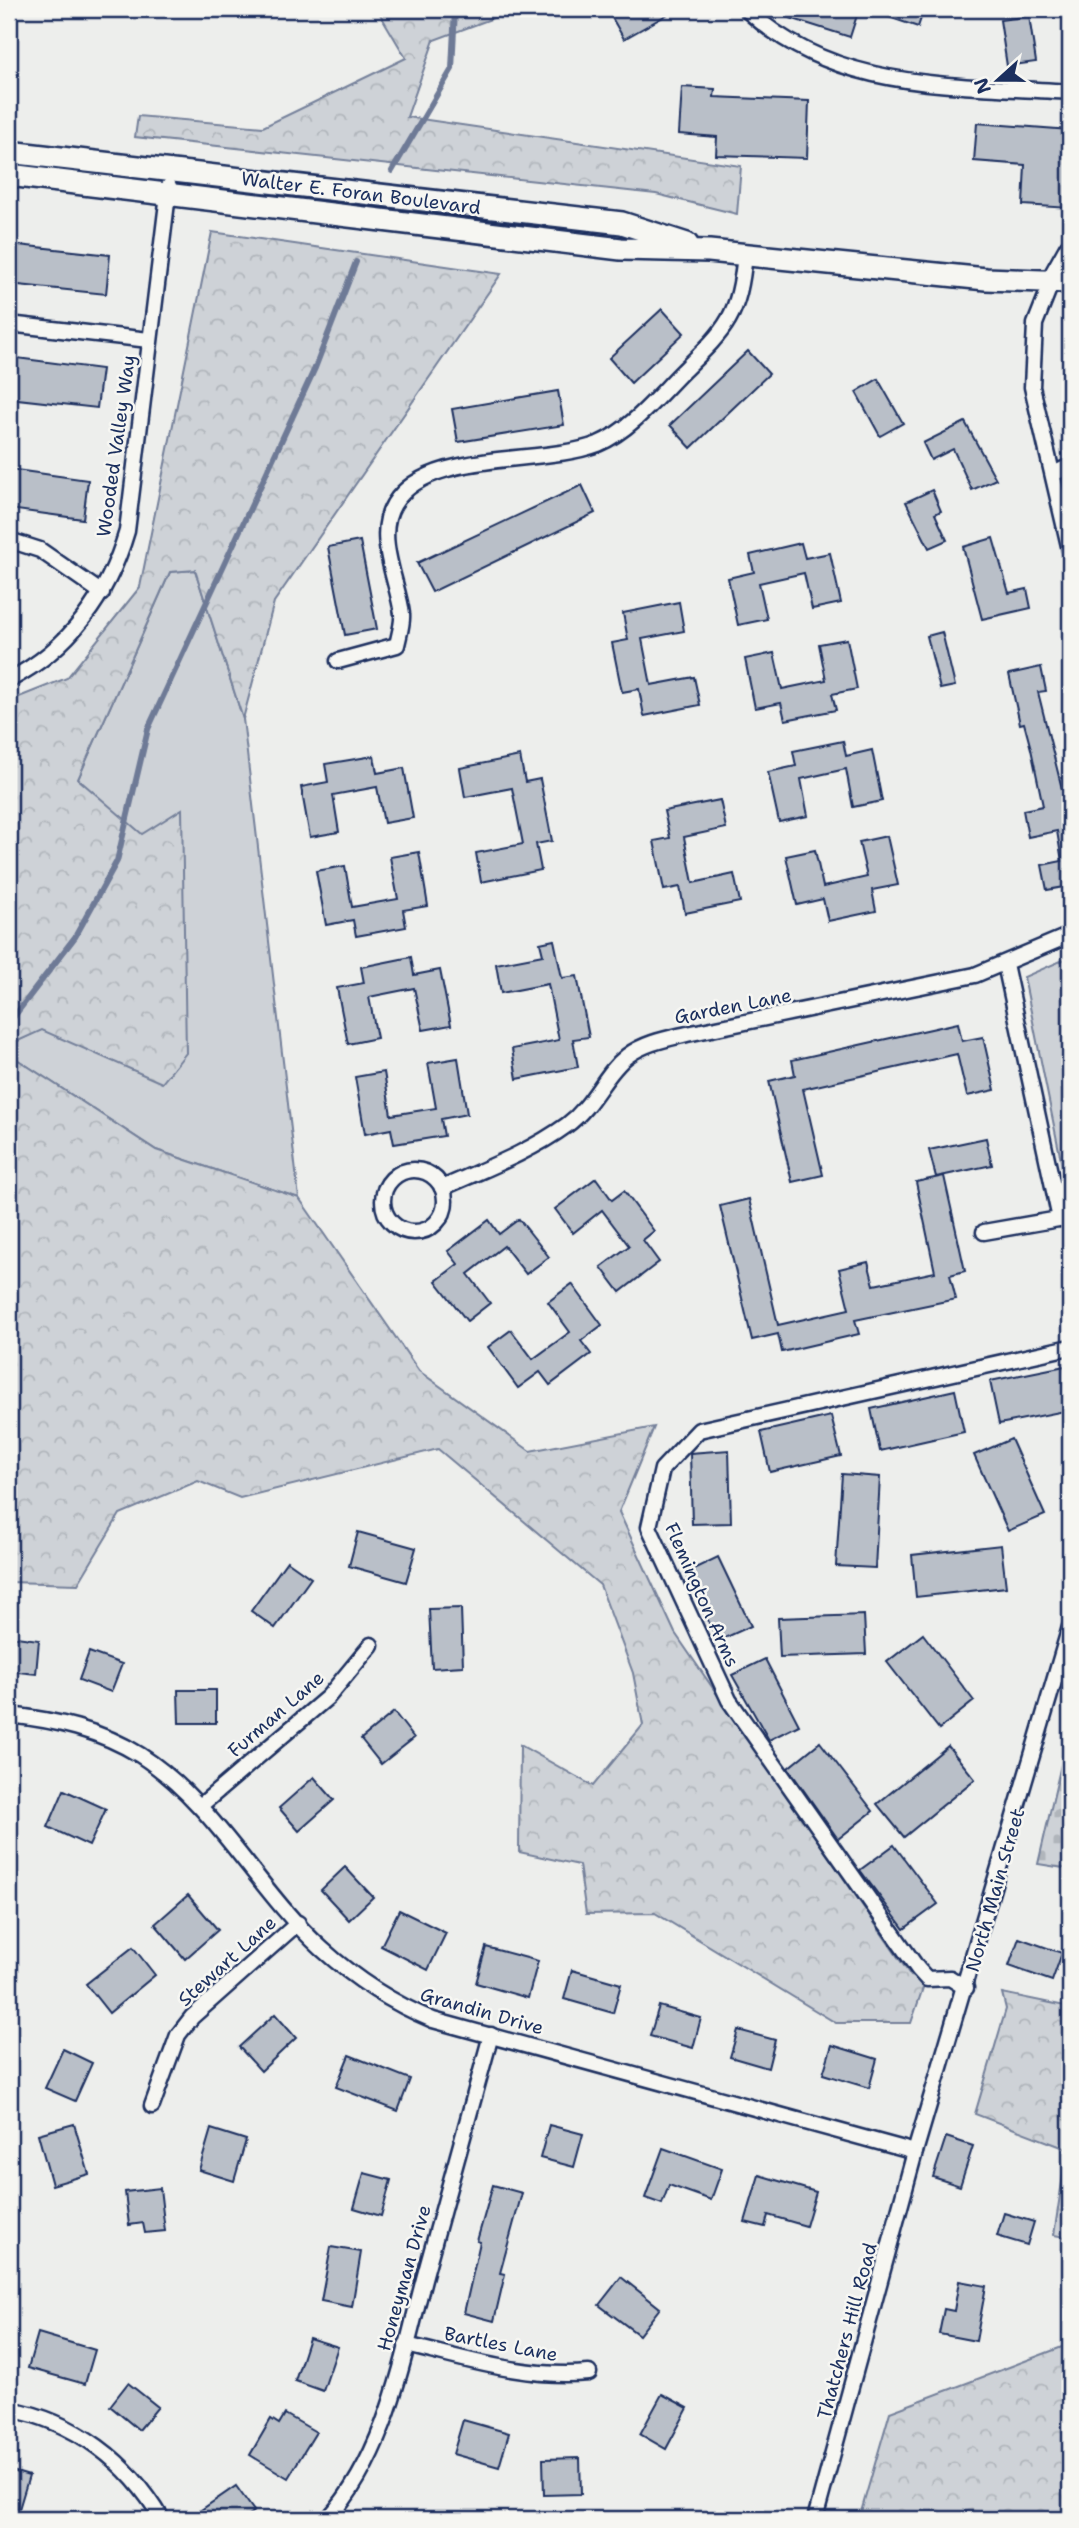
<svg xmlns="http://www.w3.org/2000/svg" width="1079" height="2528" viewBox="0 0 1079 2528" font-family="'Shantell Sans',sans-serif">
  <defs>
    <pattern id="forest-crowns" width="20" height="18" patternUnits="userSpaceOnUse" patternTransform="scale(1.75)"><rect width="20" height="18" fill="#ced2d7"/><path d="M2 6a3 3 0 1 1 6 0M12 15a3 3 0 1 1 6 0" fill="none" stroke="#b0b5bb"/></pattern>
    <pattern id="cemetery-stones" width="16" height="16" patternUnits="userSpaceOnUse" patternTransform="scale(1.75)"><rect width="16" height="16" fill="#ced2d7"/><path d="M2 7V4a2 2 0 0 1 4 0v3zM10 15v-3a2 2 0 0 1 4 0v3z" fill="#b0b5bb"/></pattern>
  </defs>
  <rect width="100%" height="100%" fill="#edeeec"/>
  <filter id="ink" filterUnits="userSpaceOnUse"><feTurbulence type="fractalNoise" baseFrequency=".0143" numOctaves="2"/><feDisplacementMap in="SourceGraphic" scale="14" xChannelSelector="R" yChannelSelector="G"/><feConvolveMatrix kernelMatrix="1 2 1 2 8 2 1 2 1" color-interpolation-filters="sRGB"/></filter>
  <g filter="url(#ink)">
    <g fill="#ced2d7" stroke="#74809a" stroke-width="2">
      <path d="M195 570 243 719 299 1198 156 1150 9 1054V1045L42 1029 78 779 170 572Z"/>
      <path d="M1070 957V1205L1024 977Z"/>
    </g>
    <g fill="url(#forest-crowns)" stroke="#74809a" stroke-width="2">
      <path d="M377 9H518L434 40 407 117 741 166 737 214 656 194 135 137 138 116 263 127 406 58Z"/>
      <path d="M212 232 501 274 274 602 243 719 195 570 170 572 78 779 142 834 182 809 186 1053 162 1083 42 1030 9 1045V701L67 678 140 587Z"/>
      <path d="M9 1054 156 1150 299 1198 419 1371 530 1451 654 1427 619 1512 675 1633 911 1976 926 1979 911 2023H836L655 1913 586 1914 579 1865 519 1852 520 1745 593 1786 643 1725 633 1673 600 1585 438 1449 240 1498 198 1481 120 1514 78 1584 9 1582Z"/>
      <path d="M1002 1993 1070 2007V2238L1054 2235 1067 2149 975 2114 1006 2009Z"/>
      <path d="M1070 2344V2519H859L890 2412Z"/>
    </g>
    <path fill="url(#cemetery-stones)" stroke="#74809a" stroke-width="2" d="M1070 1755V1869L1038 1864 1063 1756Z"/>
    <g fill="none" stroke-linecap="round" stroke-linejoin="round">
      <g stroke="#6e7a96" stroke-width="6">
        <path d="M392 171 452 69 455 9"/>
        <path d="M9 1023 75 937 117 861 148 729 315 368 356 262"/>
      </g>
    </g>
    <g fill="#b9bfc8" stroke="#1b2f5e" stroke-width="2">
      <path d="M607 9H677L624 39Z"/>
      <path d="M771 9H859L850 37 771 12Z"/>
      <path d="M871 9H924L918 27 871 11Z"/>
      <path d="M1029 16 1036 62 1007 66 1000 20Z"/>
      <path d="M682 87 715 89 714 97 809 101 807 158 716 155 717 137 679 134Z"/>
      <path d="M977 123 1070 130V208L1023 205 1025 165 974 161Z"/>
      <path d="M9 244 110 255 106 294 9 284Z"/>
      <path d="M662 309 684 333 631 383 609 358Z"/>
      <path d="M748 351 769 374 691 448 670 425Z"/>
      <path d="M9 357 102 369 97 408 9 398Z"/>
      <path d="M878 379 903 423 880 436 856 392Z"/>
      <path d="M558 391 564 425 458 442 452 409Z"/>
      <path d="M965 422 996 479 972 490 953 449 931 460 923 443Z"/>
      <path d="M9 469 88 480 83 519 9 509Z"/>
      <path d="M582 485 595 513 432 592 417 563Z"/>
      <path d="M932 490 941 511 935 514 947 540 929 548 906 502Z"/>
      <path d="M993 538 1009 593 1027 589 1031 608 982 619 963 547Z"/>
      <path d="M360 541 377 629 345 635 328 547Z"/>
      <path d="M801 543 805 558 830 553 841 603 812 609 804 573 759 583 767 619 738 625 728 578 754 572 750 555Z"/>
      <path d="M679 602 684 631 642 639 651 685 694 677 700 705 644 716 639 689 622 692 612 643 628 640 623 613Z"/>
      <path d="M942 632 955 686 940 689 927 636Z"/>
      <path d="M847 639 857 689 832 694 836 710 785 720 781 703 755 708 745 659 774 653 782 689 826 680 819 644Z"/>
      <path d="M1041 667 1046 691 1038 692 1065 801 1070 800V886L1047 890 1042 865 1062 861 1057 831 1028 837 1023 810 1043 806 1031 749 1024 723 1020 724 1009 674Z"/>
      <path d="M843 741 846 756 872 750 882 801 853 807 846 769 801 779 808 816 779 822 768 772 796 766 793 751Z"/>
      <path d="M374 756 377 773 404 768 413 818 384 823 377 787 333 795 339 832 310 837 301 787 328 782 325 764Z"/>
      <path d="M520 756 525 782 540 779 552 841 536 844 541 870 481 882 476 853 523 844 512 788 465 797 460 768Z"/>
      <path d="M720 800 726 828 684 837 693 883 734 874 740 902 685 913 680 887 664 890 654 841 670 838 664 811Z"/>
      <path d="M887 836 898 885 872 890 876 911 828 921 823 899 797 905 786 856 815 850 823 887 867 877 859 842Z"/>
      <path d="M419 852 428 906 403 910 406 927 356 936 353 920 326 925 316 871 345 866 352 907 398 899 390 857Z"/>
      <path d="M554 940 562 978 577 976 589 1037 573 1039 578 1067 517 1079 512 1049 559 1040 548 984 501 993 496 964 543 955 540 943Z"/>
      <path d="M411 957 414 975 440 970 451 1025 423 1030 414 988 369 997 377 1038 348 1044 337 988 364 983 361 967Z"/>
      <path d="M958 1023 962 1041 983 1037 995 1090 967 1096 957 1054 803 1089 823 1175 792 1182 769 1081 795 1075 792 1060Z"/>
      <path d="M458 1058 467 1114 441 1119 444 1136 394 1144 391 1129 365 1134 355 1077 384 1072 391 1115 436 1108 428 1063Z"/>
      <path d="M986 1138 992 1165 936 1177 929 1150Z"/>
      <path d="M944 1176 965 1271 950 1275 956 1299 855 1320 859 1334 782 1352 778 1334 752 1340 720 1206 749 1199 778 1325 849 1309 839 1269 868 1262 874 1285 935 1272 916 1182Z"/>
      <path d="M596 1178 612 1200 624 1191 654 1231 643 1240 659 1262 620 1292 601 1267 629 1246 602 1210 573 1233 555 1209Z"/>
      <path d="M519 1219 549 1257 526 1274 504 1246 468 1274 490 1303 467 1321 436 1281 458 1264 448 1251 489 1220 499 1234Z"/>
      <path d="M572 1284 602 1325 581 1341 591 1354 550 1385 540 1372 518 1388 488 1347 511 1330 533 1359 570 1332 548 1302Z"/>
      <path d="M1065 1366 1070 1410 999 1424 990 1381Z"/>
      <path d="M955 1390 964 1432 880 1451 871 1409Z"/>
      <path d="M831 1416 841 1456 770 1472 761 1432Z"/>
      <path d="M1011 1439 1045 1515 1008 1531 974 1455Z"/>
      <path d="M729 1450 731 1523 692 1524 690 1453Z"/>
      <path d="M842 1474 880 1477 875 1568 836 1566Z"/>
      <path d="M358 1532 416 1548 406 1582 349 1566Z"/>
      <path d="M1001 1545 1006 1587 916 1597 912 1555Z"/>
      <path d="M718 1557 751 1626 718 1641 685 1573Z"/>
      <path d="M287 1561 311 1578 275 1628 251 1611Z"/>
      <path d="M461 1608 463 1666 432 1668 429 1609Z"/>
      <path d="M864 1615 866 1654 780 1657 778 1618Z"/>
      <path d="M923 1634 974 1701 939 1729 887 1662Z"/>
      <path d="M9 1636 39 1640 36 1674 9 1671Z"/>
      <path d="M89 1652 122 1664 111 1692 79 1680Z"/>
      <path d="M765 1659 799 1725 769 1740 732 1675Z"/>
      <path d="M178 1690H216V1723H179Z"/>
      <path d="M394 1712 414 1738 381 1764 361 1739Z"/>
      <path d="M820 1742 873 1811 838 1839 788 1768Z"/>
      <path d="M948 1746 975 1779 904 1837 877 1804Z"/>
      <path d="M314 1777 334 1800 299 1831 279 1808Z"/>
      <path d="M64 1790 106 1809 89 1846 48 1827Z"/>
      <path d="M894 1845 938 1904 904 1929 860 1870Z"/>
      <path d="M345 1867 373 1897 349 1920 321 1890Z"/>
      <path d="M188 1895 218 1930 185 1959 155 1924Z"/>
      <path d="M399 1910 446 1933 428 1970 381 1946Z"/>
      <path d="M1019 1938 1062 1953 1052 1981 1009 1966Z"/>
      <path d="M133 1947 155 1975 109 2013 86 1984Z"/>
      <path d="M486 1947 538 1961 528 1998 476 1983Z"/>
      <path d="M572 1970 621 1984 613 2013 564 1999Z"/>
      <path d="M659 2006 701 2018 693 2048 650 2036Z"/>
      <path d="M275 2014 296 2038 261 2071 239 2047Z"/>
      <path d="M738 2030 775 2040 768 2068 730 2057Z"/>
      <path d="M832 2045 877 2059 869 2088 823 2074Z"/>
      <path d="M63 2049 92 2063 75 2101 45 2088Z"/>
      <path d="M349 2055 410 2079 398 2111 336 2087Z"/>
      <path d="M74 2124 89 2174 52 2185 38 2134Z"/>
      <path d="M549 2125 583 2134 574 2167 540 2158Z"/>
      <path d="M211 2129 246 2140 234 2181 199 2170Z"/>
      <path d="M946 2137 973 2146 960 2186 933 2177Z"/>
      <path d="M663 2148 722 2169 711 2200 669 2185 662 2204 645 2198Z"/>
      <path d="M364 2173 391 2180 381 2216 354 2208Z"/>
      <path d="M759 2175 816 2192 806 2226 768 2215 765 2227 745 2222Z"/>
      <path d="M493 2185 522 2193 500 2273 505 2274 494 2321 464 2313 480 2242 477 2241Z"/>
      <path d="M160 2188 165 2231 145 2233 143 2223 129 2225 125 2192Z"/>
      <path d="M1004 2213 1034 2222 1027 2245 997 2236Z"/>
      <path d="M331 2247 361 2252 352 2307 321 2301Z"/>
      <path d="M621 2277 660 2308 639 2335 599 2305Z"/>
      <path d="M959 2281 986 2286 976 2341 939 2334 944 2309 954 2311Z"/>
      <path d="M38 2333 95 2350 85 2384 28 2368Z"/>
      <path d="M309 2338 338 2347 323 2391 295 2381Z"/>
      <path d="M128 2383 158 2407 139 2430 110 2406Z"/>
      <path d="M662 2394 688 2408 666 2449 640 2434Z"/>
      <path d="M285 2414 316 2432 288 2478 250 2455 271 2419 279 2424Z"/>
      <path d="M463 2420 509 2433 499 2467 453 2454Z"/>
      <path d="M580 2458 581 2494 544 2495 543 2459Z"/>
      <path d="M9 2470 29 2476 16 2519H9Z"/>
      <path d="M236 2486 254 2511 242 2519H188Z"/>
    </g>
    <g fill="none" stroke-linecap="round" stroke-linejoin="round">
      <defs>
        <g id="street">
          <path d="M746 9C835 93 957 84 1070 92"/>
          <path d="M1052 281 1035 324 1032 387 1070 550"/>
          <path d="M9 324 149 340"/>
          <path d="M1053 474 1070 466"/>
          <path d="M9 540 40 550 102 593"/>
          <path d="M338 661 397 645C399 635 403 623 402 614 398 581 374 536 394 504 428 448 541 466 598 444 631 430 658 396 683 371 727 328 739 317 745 254"/>
          <path d="M9 680C69 649 108 596 127 531L169 186"/>
          <path d="M1005 964 1060 1219"/>
          <circle cx="414" cy="1201" r="31"/>
          <path d="M442 1188C485 1169 530 1152 567 1125 594 1105 604 1074 627 1056 644 1043 666 1039 687 1034L975 975 1070 935"/>
          <path d="M984 1232 1070 1217"/>
          <path d="M9 1715C55 1720 100 1730 140 1755 216 1804 256 1889 322 1949 355 1979 392 2003 433 2020L915 2152"/>
          <path d="M200 1806 328 1697 371 1645"/>
          <path d="M966 1988 950 1978 927 1979 918 1969 729 1700 649 1527 662 1469 699 1430 1070 1347"/>
          <path d="M152 2106 178 2035 192 2017 298 1923"/>
          <path d="M406 2345C467 2359 526 2379 589 2373"/>
          <path d="M9 2409C75 2421 128 2461 162 2519"/>
          <path d="M328 2519C387 2454 403 2357 425 2275 447 2195 469 2115 491 2035"/>
          <path d="M815 2519 915 2152 1070 1627"/>
        </g>
        <g id="secondary">
          <path d="M9 152 622 223 687 244"/>
          <path d="M9 175 621 249 709 251 986 279 1070 282"/>
          <path d="M1052 281 1070 249"/>
        </g>
      </defs>
      <use href="#street" stroke="#1b2f5e" stroke-width="19"/>
      <use href="#secondary" stroke="#1b2f5e" stroke-width="26"/>
      <use href="#street" stroke="#f6f6f2" stroke-width="14"/>
      <use href="#secondary" stroke="#f6f6f2" stroke-width="21"/>
    </g>
  </g>
  <g text-anchor="middle" dominant-baseline="central" stroke-width="5" stroke-linejoin="round" paint-order="stroke">
    <g font-size="19" fill="#1b2f5e" stroke="#f6f6f2">
      <text transform="translate(361 193) rotate(7)">Walter E. Foran Boulevard</text>
      <text transform="translate(116 446) rotate(-82)">Wooded Valley Way</text>
      <text transform="translate(733 1006) rotate(-11)">Garden Lane</text>
      <text transform="translate(702 1595) rotate(66)">Flemington Arms</text>
      <text transform="translate(276 1714) rotate(-41)">Furman Lane</text>
      <text transform="translate(995 1890) rotate(-74)">North Main Street</text>
      <text transform="translate(227 1961) rotate(-42)">Stewart Lane</text>
      <text transform="translate(482 2011) rotate(16)">Grandin Drive</text>
      <text transform="translate(404 2278) rotate(-74)">Honeyman Drive</text>
      <text transform="translate(847 2331) rotate(-75)">Thatchers Hill Road</text>
      <text transform="translate(501 2344) rotate(11)">Bartles Lane</text>
    </g>
  </g>
  <rect width="1079" height="2528" fill="none" stroke="#f6f6f2" stroke-width="35"/>
  <rect x="18" y="18" width="1044" height="2493" fill="none" stroke="#1b2f5e" stroke-width="2.5" filter="url(#ink)"/>
  <g transform="translate(998 80) rotate(249)" stroke="#f6f6f2" stroke-width="5" paint-order="stroke">
  <path d="M0-5L12 26L0 18L-12 26Z" fill="#1b2f5e"/>
  <text y="-10" font-size="19" font-weight="bold" text-anchor="middle" fill="#1b2f5e">N</text>
  </g>
</svg>
